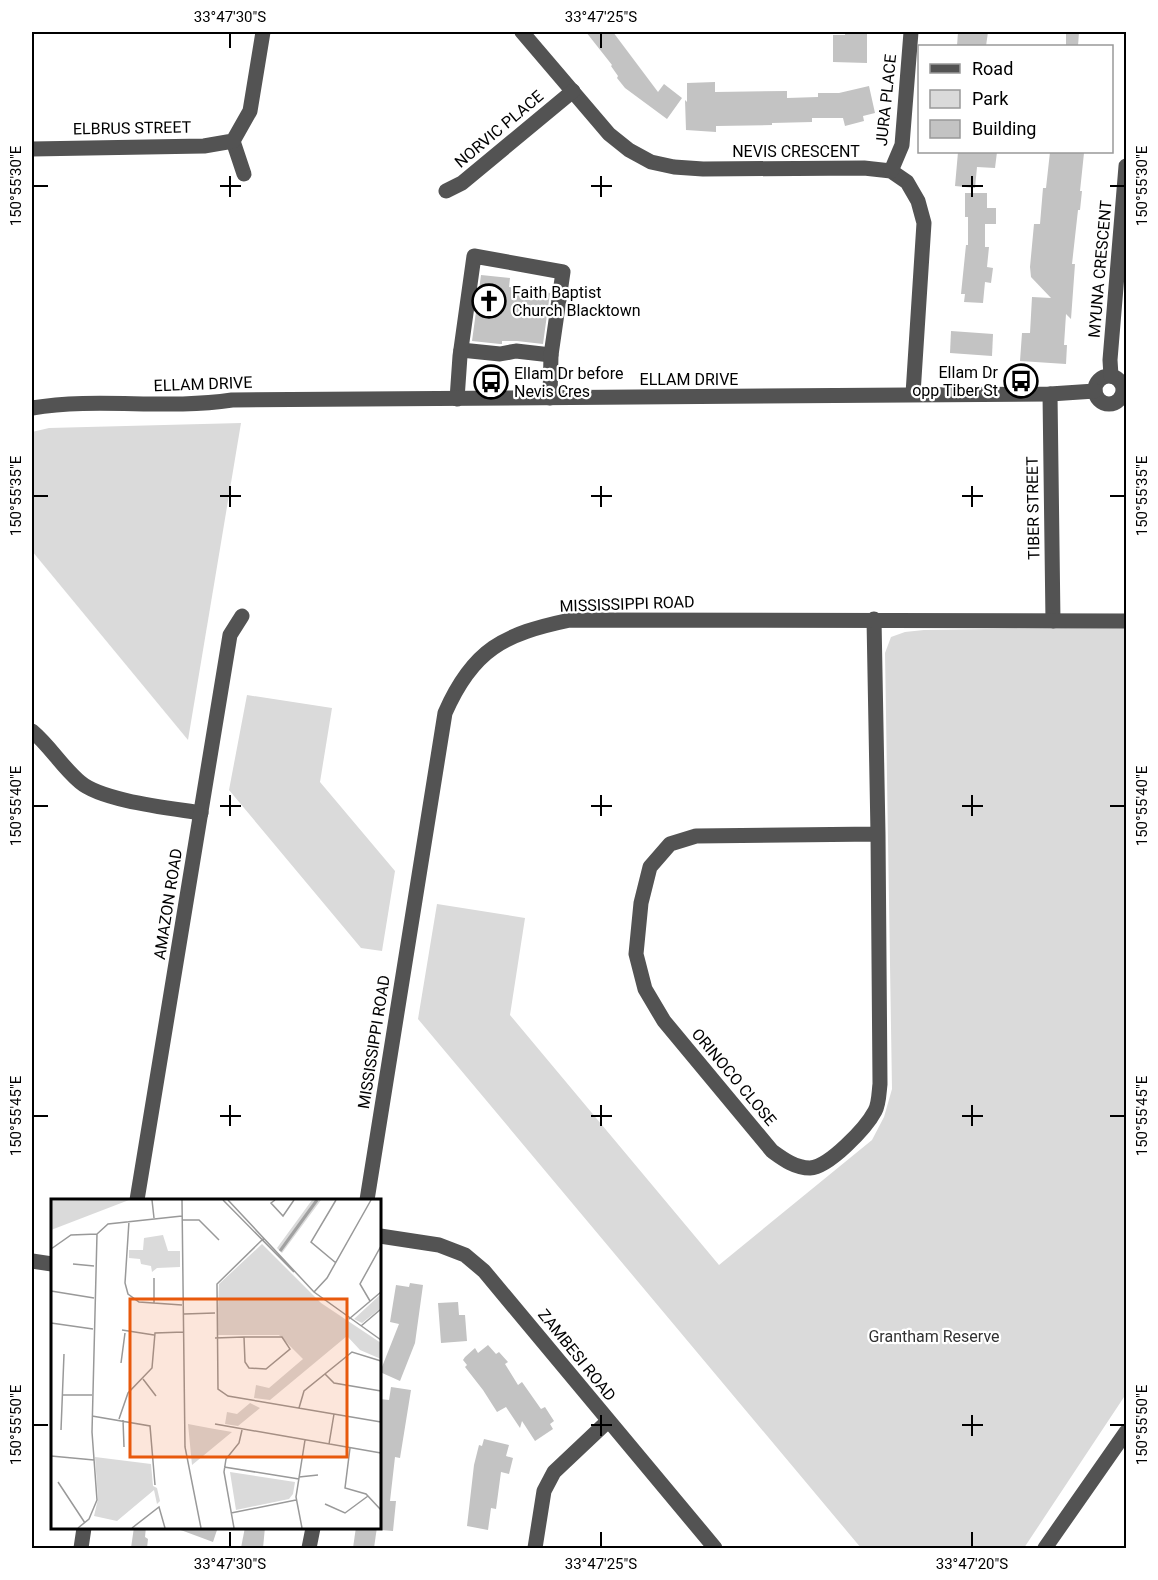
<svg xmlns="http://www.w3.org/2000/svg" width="1158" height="1580" viewBox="0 0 1158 1580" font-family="Roboto,sans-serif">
  <rect width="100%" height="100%" fill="#fff"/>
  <g fill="#dadada">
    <path d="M241 423 188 740 32 551V432L49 428Z"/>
    <path d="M1126 627V1394L1024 1548H861L418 1019 437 904 525 918 510 1015 719 1265 872 1140 884 1117 892 1089 885 653 891 637 905 632 924 630Z"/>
    <path d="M247 695 332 708 320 782 395 871 382 951 361 948 229 790Z"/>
  </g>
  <g fill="#c3c3c3">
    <path d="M586 32H613L658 92 664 84 682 98 667 119 625 88 617 78 618 76 611 66 612 65Z"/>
    <path d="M845 32 867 33V63L833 62V35H845Z"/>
    <path d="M958 32H988L986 46H957Z"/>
    <path d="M1066 32H1079L1078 46H1066Z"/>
    <path d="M715 82V92L787 91V98L818 97V93H839L869 86 875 113 863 116 864 121 845 126 843 118H812V122L772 123V125L716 126V132L686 130 685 100 687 102V83Z"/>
    <path d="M958 152H997L995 168 977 167 975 188 955 186Z"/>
    <path d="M1050 152 1084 153 1080 191H1082L1080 210H1078L1072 264H1075L1071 319 1066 314 1064 345H1067L1066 364 1020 361 1022 333H1030L1032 297 1051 298 1031 277 1030 267 1034 224H1040L1043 188H1046Z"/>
    <path d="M965 193H987V208H996V224H985V247H989L987 267 993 268 991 283 985 282 983 303 964 302 965 294H961L966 245H968V217H965Z"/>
    <path d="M481 275 510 278 509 287 550 293 543 344 517 341H502V344H500L472 341Z"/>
    <path d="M951 331 993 334 992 356 950 353Z"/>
    <path d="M410 1283 423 1285 415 1343 400 1381 380 1372 399 1324 390 1322 396 1285 409 1287Z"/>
    <path d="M458 1302 459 1315H465L467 1341 441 1343 438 1303Z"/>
    <path d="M488 1345 496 1354 499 1352 508 1362 505 1364 518 1385 522 1382 541 1409 545 1407 554 1421 550 1424 553 1429 535 1441 522 1421 520 1428 506 1407 497 1412 483 1390 465 1367 467 1365 463 1360 465 1357 475 1348 478 1353Z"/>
    <path d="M391 1387 411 1390 400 1458 395 1457 390 1501H396L393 1531 380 1530V1399L389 1400Z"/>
    <path d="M484 1439 509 1445 506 1456 513 1458 509 1474 501 1472 496 1509 491 1508 488 1530 467 1526 474 1465 479 1445 482 1446Z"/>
    <path d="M134 1527H146L145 1537 148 1539 147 1548H131Z"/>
    <path d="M178 1527H218L213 1542 178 1529Z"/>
    <path d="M245 1527H265L263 1548H241Z"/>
    <path d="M356 1527H377L374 1548H353Z"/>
  </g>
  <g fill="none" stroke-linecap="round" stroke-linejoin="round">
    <g stroke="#535353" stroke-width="15">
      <path d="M522 32 609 134 629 150 651 162 674 167 703 169 864 168 891 171 907 182 918 201 924 223 913 394"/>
      <path d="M233 141 244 174"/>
      <path d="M32 149 204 146 233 141 250 111 263 32"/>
      <path d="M891 171 902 145 911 32"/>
      <path d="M446 191 462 183 573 91"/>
      <path d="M461 350 500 354 516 351 551 355"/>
      <circle cx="1109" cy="390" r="14"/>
      <path d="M1111 376 1110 360 1126 166"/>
      <path d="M1050 394 1053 621"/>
      <path d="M457 399 460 356 474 256 563 272 551 355 550 398"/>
      <path d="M32 408C98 397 165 410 232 400L1050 394 1095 391"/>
      <path d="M874 619 878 834 880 1084C879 1092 879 1104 875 1111 866 1128 829 1167 810 1168 795 1168 783 1159 772 1151L664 1021 645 989 636 954 641 903 650 867 670 844 696 836 878 834"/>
      <path d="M32 731C50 746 62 767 80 782 102 801 170 808 201 813"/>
      <path d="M137 1200 230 635 242 616"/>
      <path d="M367 1200 445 713C473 649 504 634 570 620L1126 621"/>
      <path d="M380 1236 439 1245 465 1255 484 1271 715 1548"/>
      <path d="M32 1261 52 1264"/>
      <path d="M81 1548 84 1528"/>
      <path d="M309 1548 313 1528"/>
      <path d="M535 1548 544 1491 554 1472 608 1421"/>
      <path d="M1045 1548 1126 1432"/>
    </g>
  </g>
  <path fill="none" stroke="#000" stroke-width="2" d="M230 33V48M601 33V48M230 176V197M601 176V197M972 176V197M33 186H48M220 186H241M591 186H612M962 186H983M1110 186H1125M230 486V507M601 486V507M972 486V507M33 496H48M220 496H241M591 496H612M962 496H983M1110 496H1125M230 795V816M601 795V816M972 795V816M33 806H48M220 806H241M591 806H612M962 806H983M1110 806H1125M230 1105V1126M601 1105V1126M972 1105V1126M33 1116H48M220 1116H241M591 1116H612M962 1116H983M1110 1116H1125M601 1415V1436M972 1415V1436M33 1425H48M591 1425H612M962 1425H983M1110 1425H1125M230 1532V1547M601 1532V1547M972 1532V1547"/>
  <defs>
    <symbol id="church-ring" viewBox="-11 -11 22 22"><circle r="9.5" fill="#fff" stroke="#000" stroke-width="1.5"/><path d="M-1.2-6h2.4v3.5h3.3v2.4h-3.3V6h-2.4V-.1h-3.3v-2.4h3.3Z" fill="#000"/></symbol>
    <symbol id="bus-ring" viewBox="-11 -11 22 22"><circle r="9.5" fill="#fff" stroke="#000" stroke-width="1.5"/><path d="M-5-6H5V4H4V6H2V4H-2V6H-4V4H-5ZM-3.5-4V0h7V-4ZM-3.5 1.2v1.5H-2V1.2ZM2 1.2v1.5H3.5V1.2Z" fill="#000"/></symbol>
  </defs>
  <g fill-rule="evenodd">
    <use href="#church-ring" x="470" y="282" width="38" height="38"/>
    <use href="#bus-ring" x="1002" y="362" width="38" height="38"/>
    <use href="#bus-ring" x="472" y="363" width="38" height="38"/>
  </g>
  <g text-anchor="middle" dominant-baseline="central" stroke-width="4.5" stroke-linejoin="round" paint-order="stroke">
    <g font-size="16" fill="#000" stroke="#fff">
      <text transform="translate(886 100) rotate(-84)">JURA PLACE</text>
      <text transform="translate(132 128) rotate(-1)">ELBRUS STREET</text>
      <text transform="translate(499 129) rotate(-40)">NORVIC PLACE</text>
      <text x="796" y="151">NEVIS CRESCENT</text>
      <text transform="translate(1100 269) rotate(-85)">MYUNA CRESCENT</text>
      <text x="689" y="379">ELLAM DRIVE</text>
      <text transform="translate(203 384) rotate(-2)">ELLAM DRIVE</text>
      <text transform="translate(1033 508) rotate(-91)">TIBER STREET</text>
      <text transform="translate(627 604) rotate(-2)">MISSISSIPPI ROAD</text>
      <text transform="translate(168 904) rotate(-81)">AMAZON ROAD</text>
      <text transform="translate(374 1042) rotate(-81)">MISSISSIPPI ROAD</text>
      <text transform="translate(734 1077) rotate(50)">ORINOCO CLOSE</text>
      <text transform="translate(577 1355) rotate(51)">ZAMBESI ROAD</text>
    </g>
    <g font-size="16" fill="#000" stroke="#fff" text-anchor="start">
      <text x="512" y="292">Faith Baptist<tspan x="512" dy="18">Church Blacktown</tspan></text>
      <text x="998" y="372" text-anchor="end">Ellam Dr<tspan x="998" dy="18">opp Tiber St</tspan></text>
      <text x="514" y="373">Ellam Dr before<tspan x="514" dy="18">Nevis Cres</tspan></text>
    </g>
    <g font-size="16" fill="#313131" stroke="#fff">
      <text x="934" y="1336">Grantham Reserve</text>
    </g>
  </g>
  <g transform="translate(51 1199)">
    <rect width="330" height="330" fill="#fff"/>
    <path d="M47 1H78L0 31V2ZM261 1H270L231 54 226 49ZM112 36 117 52H129V68L106 69 101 73 100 67 90 65 89 60 78 59V51H92L93 39ZM211 45 270 104 330 144V160L309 151 296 137 219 201 203 199 205 186 218 189 252 160 228 136H166L168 85ZM330 95V109L311 124 303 120ZM199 204 209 209 187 227 174 225 176 213 186 215ZM137 225 158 229 181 233 141 266ZM44 258 100 265 102 287 106 289 109 302 106 305 103 291 66 322 43 317 47 300ZM179 273 244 283 242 295 238 300 185 311Z" fill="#dadada"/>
    <path fill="none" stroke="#a1a1a1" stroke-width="3" d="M229 52 266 1"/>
    <path fill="none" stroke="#999" stroke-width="1.5" d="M101 1 103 19M131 1 134 248 150 329M172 1 243 73M177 1 263 93 330 141M224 1 220 4 232 17 243 1M285 1 260 43 285 64M132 21H148L168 41M78 22 74 84 77 95 88 103 131 106M213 39 166 85 167 190 177 197 330 223M0 50 20 36 46 35M22 65 43 67M103 79V104M0 92 43 99M263 93 276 79 320 1M319 102 309 85 330 47M133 115 164 114M298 120 330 93M0 124 42 130M310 127 330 110M71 131 103 136M164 139 193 138H231L239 150 215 170 198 169 194 163 193 138M70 164 74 134M274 175 283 184 330 192M92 180 105 197M11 196H41M248 209 253 192 301 153 330 162M41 217 99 227 104 286M68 220 77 194 101 169 104 134 133 133M72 221 73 248M164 225 330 254M10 231 13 155M278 245 283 215M299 249 294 289 315 295 330 311M0 257 43 261M173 268 248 280M248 278 267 276M7 283 34 324M274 305 294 314 317 297M180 314 245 301M27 329 38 320 46 301 41 233 46 35 57 25 131 17M81 329 108 308 114 329M183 329 173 273 175 260 188 244 191 231M251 329 245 298 254 241"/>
    <path fill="#e8590c" fill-opacity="0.15" stroke="#e8590c" stroke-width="3" d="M79 100H296V258H79Z"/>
    <rect width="330" height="330" fill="none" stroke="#000" stroke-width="3"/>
  </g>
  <rect width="1158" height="1580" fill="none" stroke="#ffffff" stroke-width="66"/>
  <rect x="918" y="45" width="195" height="108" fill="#ffffff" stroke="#999999" stroke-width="1.5"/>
  <rect x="930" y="64" width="30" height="9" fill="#535353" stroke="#999999" stroke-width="1.5"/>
  <text x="972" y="75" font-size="18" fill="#000000">Road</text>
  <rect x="930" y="90" width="30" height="18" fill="#dadada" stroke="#999999" stroke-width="1.5"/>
  <text x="972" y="105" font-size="18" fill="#000000">Park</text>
  <rect x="930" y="120" width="30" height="18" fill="#c3c3c3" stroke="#999999" stroke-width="1.5"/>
  <text x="972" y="135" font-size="18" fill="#000000">Building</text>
  <rect x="33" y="33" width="1092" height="1514" fill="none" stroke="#000" stroke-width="2"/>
  <g font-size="15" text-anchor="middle" fill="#000">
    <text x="230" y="22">33°47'30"S</text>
    <text x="601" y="22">33°47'25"S</text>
    <text transform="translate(1142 186) rotate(-90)" y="5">150°55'30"E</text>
    <text transform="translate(16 186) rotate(-90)" y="5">150°55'30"E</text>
    <text transform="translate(1142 496) rotate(-90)" y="5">150°55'35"E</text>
    <text transform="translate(16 496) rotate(-90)" y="5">150°55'35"E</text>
    <text transform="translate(1142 806) rotate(-90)" y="5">150°55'40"E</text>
    <text transform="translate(16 806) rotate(-90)" y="5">150°55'40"E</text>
    <text transform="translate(16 1116) rotate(-90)" y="5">150°55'45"E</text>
    <text transform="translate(1142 1116) rotate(-90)" y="5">150°55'45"E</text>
    <text transform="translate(1142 1425) rotate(-90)" y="5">150°55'50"E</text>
    <text transform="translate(16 1425) rotate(-90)" y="5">150°55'50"E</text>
    <text x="230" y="1569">33°47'30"S</text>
    <text x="601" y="1569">33°47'25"S</text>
    <text x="972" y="1569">33°47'20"S</text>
  </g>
</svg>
